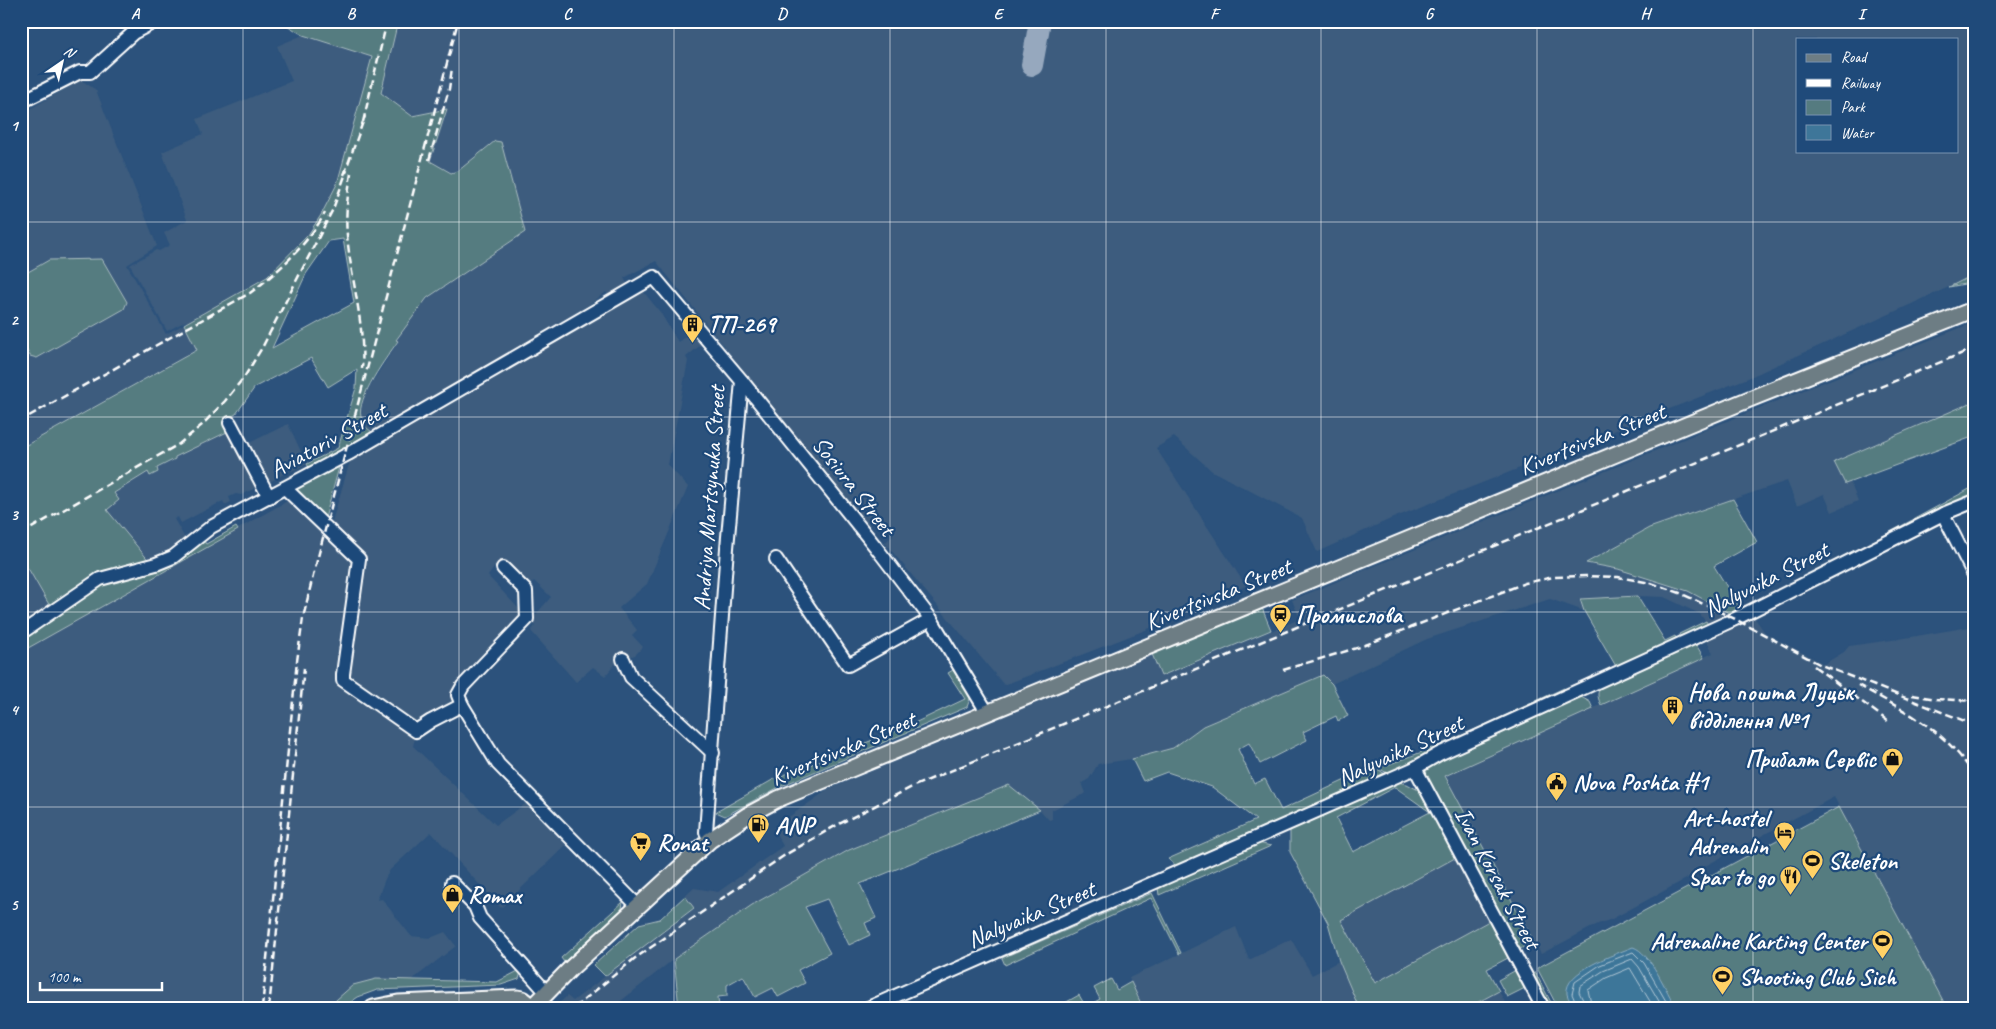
<svg xmlns="http://www.w3.org/2000/svg" width="1996" height="1029" viewBox="0 0 1996 1029" font-family="Caveat,sans-serif">
  <rect width="100%" height="100%" fill="#2c527c"/>
  <filter id="ink" filterUnits="userSpaceOnUse"><feTurbulence type="fractalNoise" baseFrequency=".02" numOctaves="2"/><feDisplacementMap in="SourceGraphic" scale="10" xChannelSelector="R" yChannelSelector="G"/><feConvolveMatrix kernelMatrix="1 2 1 2 8 2 1 2 1" color-interpolation-filters="sRGB"/></filter>
  <g filter="url(#ink)">
    <g fill="#3c5c7e" fill-rule="evenodd">
      <path d="M398 21H1975V282L1949 287 1748 378 1393 518 1317 552 1302 518 1212 471 1174 437 1156 448 1246 586 1143 631 1004 685 885 543 893 535 878 517 867 525 656 261 624 278 627 284 609 296 606 292 589 305 373 432 367 430 360 415 364 395 398 342 396 340 427 298 525 231 495 141 458 171 451 173 430 161 412 116 381 94ZM1797 39H1957V151H1797Z"/>
      <path d="M303 35 372 57 337 184 321 215 308 234 267 277 200 315 187 323 186 321 167 331 130 265 156 250 159 251 170 245 164 233 187 220 162 152 203 134 197 119 292 81 277 46Z"/>
      <path d="M81 80 96 90 157 246 127 265 166 334 184 324 197 350 21 448V114Z"/>
      <path d="M642 290 660 312 678 342 690 333H694L702 344 686 357 688 361 668 465 688 487 647 584 619 608 637 630 632 635 643 647 635 655 619 660 605 676 593 667 576 682 531 631 535 626 530 621 551 597 534 581 526 588 500 560 488 576 519 609V620L450 692 455 704 418 726 347 680 363 559 331 525 350 461 469 391 470 393 496 378 500 372Z"/>
      <path d="M1975 322V401L1834 462 1845 484 1850 482 1858 501 1832 512 1824 494 1797 506 1787 481 1649 528 1587 562 1618 569 1688 591 1729 613 1731 616 1709 626 1700 614 1664 597 1637 596 1581 599 1584 611 1550 599 1427 639 1332 684 1322 675 1203 726 1173 748 1132 759 1098 764 1089 779 1082 783 1086 793 1052 810V819L1049 820 1040 810 1008 785 849 850 752 905 674 959 612 1008H554L567 996 573 1001 694 908 685 896 694 888 718 892 783 846 773 828 829 789 1152 654 1161 676 1300 619 1292 600 1759 408Z"/>
      <path d="M288 424 307 464 292 471 291 470 268 483 249 443Z"/>
      <path d="M230 428 260 486 241 495 236 494 229 497 231 502 225 505 223 501 181 523 178 517 174 519 187 542 184 546 150 562 106 509 119 500 114 493 148 472H158L156 468 175 459 174 457 227 432 226 430Z"/>
      <path d="M289 500 356 562 338 682 410 731 415 739 413 746 496 825 525 804 566 845 501 908 431 832 390 870 385 879 377 900 382 899 411 936 430 938 445 932 456 946 412 980 376 979 336 1000 331 1008H21V652Z"/>
      <path d="M21 556 51 608 21 626Z"/>
      <path d="M1754 617 1766 634 1824 664 1844 652 1849 646 1899 639 1975 626V1008H1947L1834 797 1694 872 1695 874 1612 919 1598 924 1541 954 1445 776 1713 653 1705 638Z"/>
      <path d="M1455 858 1489 921 1375 983 1341 919Z"/>
      <path d="M1236 927 1249 960 1291 939 1312 975 1339 961 1359 1008H1143L1129 978Z"/>
      <path d="M1499 991 1508 1008H1467Z"/>
    </g>
    <g fill="#557b80" stroke="#aabdc0" fill-rule="evenodd">
      <path d="M280 21H398L381 93 412 116 447 109 430 161 451 173 458 171 495 141 501 142 525 232 427 298 396 340 398 341C387 357 356 398 361 417 364 428 367 427 374 434L311 471 307 464 338 448 356 388 357 369 328 387 311 358 255 387 236 414 226 419 230 428 226 430 227 432 175 457V459L157 468 158 472 150 476 148 472 114 493 119 500 107 510 150 562 51 608 21 556V448L197 350 184 324 267 277 308 235 321 215 337 184 372 57 303 35ZM343 239 354 303 272 348 306 274 329 241Z"/>
      <path d="M102 259 127 302 124 309 37 358 30 356 21 340V276L49 260Z"/>
      <path d="M1975 274V282L1949 287Z"/>
      <path d="M1975 401V436L1845 484 1834 462Z"/>
      <path d="M341 460 324 522 296 491 298 484Z"/>
      <path d="M1975 486V497L1872 546 1870 543Z"/>
      <path d="M1733 499 1757 542 1714 566 1740 608 1729 613 1688 591 1618 569 1586 563 1649 528Z"/>
      <path d="M236 527 238 530 21 652V637L101 582 157 567 201 537 206 544Z"/>
      <path d="M1637 596 1665 641 1675 636 1677 640 1617 668 1584 611 1580 599Z"/>
      <path d="M1262 608 1271 630 1161 676 1152 654Z"/>
      <path d="M1706 621 1709 626 1682 639 1679 634Z"/>
      <path d="M1695 643 1704 658 1601 705C1597 696 1596 691 1604 684Z"/>
      <path d="M953 670 971 696 967 707 781 786 725 816 716 812 776 778 906 727 965 699 948 673Z"/>
      <path d="M1323 675 1332 684 1348 716 1338 721 1336 716 1303 732 1307 740 1260 764 1249 743 1238 749 1254 784 1265 779 1281 810 1354 776 1376 768 1388 776 1177 867 1168 859 1256 820 1212 787 1167 772 1143 781 1132 759 1173 748 1203 726Z"/>
      <path d="M1564 688 1565 692 1391 775 1378 768C1442 747 1503 716 1564 688Z"/>
      <path d="M1581 697 1590 702 1593 709 1445 776 1534 942 1518 950 1426 776 1427 769 1431 764 1575 698Z"/>
      <path d="M1393 781 1407 784 1422 792 1455 858 1341 920 1375 983 1489 921 1508 958 1487 969 1499 991 1467 1008H1359L1339 961 1328 923 1290 852V826ZM1395 787 1430 812 1353 852 1336 818Z"/>
      <path d="M1009 785 1040 810 860 884 876 918 865 923 870 935 849 945 827 899 805 907 830 953 798 970 805 983 778 997 773 988 755 997 743 976 727 985V996L718 997 719 1008H679L674 959 752 905 849 850Z"/>
      <path d="M1839 807 1947 1008H1558L1537 968Z"/>
      <path d="M1258 843 1271 846 1159 895 1158 888Z"/>
      <path d="M1152 893 1181 953 1179 954 1151 898 1005 965 1002 958Z"/>
      <path d="M685 896 694 908 605 976 594 965 639 924 660 919Z"/>
      <path d="M623 902 622 909 564 962 561 958Z"/>
      <path d="M522 969 519 979 501 985 377 990 358 997 342 1008H331L336 1000 353 985 376 979 497 982Z"/>
      <path d="M1516 970 1525 988 1507 997 1498 980Z"/>
      <path d="M1535 972 1554 1008H1549L1534 979Z"/>
      <path d="M1111 979 1117 990 1131 982 1143 1008H1056L1079 995 1086 1007 1100 999 1094 988Z"/>
    </g>
    <path fill="#3e7699" stroke="#8badc2" d="M1633 947C1650 952 1667 992 1676 1008H1575C1572 1004 1568 999 1567 994 1563 971 1616 954 1633 947Z"/>
    <g fill="none" stroke-linecap="round" stroke-linejoin="round">
      <g stroke="#b2c8d6" stroke-width="1">
        <path d="M1578 1008 1572 994 1575 982 1600 965 1633 952 1644 963 1670 1008"/>
        <path d="M1585 1008 1584 1002 1579 992 1580 986 1603 971 1632 959 1639 967 1663 1008"/>
        <path d="M1592 1008 1588 990 1606 978 1630 968 1654 1008"/>
      </g>
      <path stroke="#96a8be" stroke-width="22" d="M1032 65 1040 21"/>
      <defs>
        <g id="minor">
          <path d="M21 102 80 72H90L133 33 156 21"/>
          <path d="M742 381 875 546 931 619 987 712"/>
          <path d="M230 423 269 497"/>
          <path d="M285 488 359 559 343 674V680L416 731 431 721 462 705 498 764 638 906"/>
          <path d="M1943 514 1975 577"/>
          <path d="M776 559 848 665 931 619"/>
          <path d="M21 633 100 579 156 564 173 557 211 527 348 454 654 277 742 381 727 548 706 832 710 840"/>
          <path d="M623 659 631 677 713 753"/>
          <path d="M462 705 458 695 463 686 527 619 526 591 503 568"/>
          <path d="M1415 768 1543 1008"/>
          <path d="M452 883 475 906 480 918 547 993"/>
          <path d="M868 1008 1415 768 1439 754 1735 619 1943 514 1975 501"/>
        </g>
        <g id="major">
          <path d="M373 1008 398 1003 517 998 523 999 533 1007"/>
          <path d="M532 1008 570 969 710 840 748 815 778 799 1752 398 1975 309"/>
        </g>
      </defs>
      <use href="#minor" stroke="#fff" stroke-width="16"/>
      <use href="#major" stroke="#fff" stroke-width="19"/>
      <use href="#minor" stroke="#1f4a7a" stroke-width="12"/>
      <use href="#major" stroke="#6d7d84" stroke-width="15"/>
      <g stroke="#fff" stroke-width="2.5" stroke-dasharray="8 4" stroke-linecap="butt">
        <path d="M363 122 387 21"/>
        <path d="M429 160 449 89 452 68"/>
        <path d="M351 173C348 193 345 214 347 235 351 280 365 323 362 369"/>
        <path d="M344 175 365 116"/>
        <path d="M29 416 250 293C279 271 307 245 325 213"/>
        <path d="M21 534 179 444 202 425 225 401 245 376 263 346 333 209 347 170"/>
        <path d="M1814 666 1889 722"/>
        <path d="M1283 670 1360 647 1525 583 1554 577 1586 576 1618 577 1651 583 1680 593 1735 619 1821 665 1975 725"/>
        <path d="M1858 685C1906 712 1946 729 1975 777"/>
        <path d="M1912 695 1936 699 1975 701"/>
        <path d="M262 1008 297 661 303 618 313 576 458 21"/>
        <path d="M269 1008 304 668"/>
        <path d="M574 1008 634 959 785 855 837 825 914 786 1280 634 1975 348"/>
      </g>
    </g>
  </g>
  <path fill="none" stroke="#fff" stroke-width="1" stroke-opacity="0.55" d="M243 21V1008M459 21V1008M674 21V1008M890 21V1008M1106 21V1008M1321 21V1008M1537 21V1008M1753 21V1008M21 222H1975M21 417H1975M21 612H1975M21 807H1975"/>
  <defs>
    <symbol id="building-pin" viewBox="-11 -11 22 30"><path d="M0 17L-7.5 6A9.5 9.5 0 1 1 7.5 6Z" fill="#ffd166" stroke="#1f4a7a"/><path d="M-4-6H4V6H1V3H-1V6H-4ZM-2.5-4.3h1.7v1.8h-1.7ZM.8-4.3h1.7v1.8H.8ZM-2.5-1h1.7V.8h-1.7ZM.8-1h1.7V.8H.8Z" fill="#111"/></symbol>
    <symbol id="station-pin" viewBox="-11 -11 22 30"><path d="M0 17L-7.5 6A9.5 9.5 0 1 1 7.5 6Z" fill="#ffd166" stroke="#1f4a7a"/><path d="M-3-6H3Q5-6 5-4V2Q5 4 3 4L4.5 6H3L1.5 4h-3L-3 6H-4.5L-3 4Q-5 4-5 2V-4Q-5-6-3-6ZM-3.5-4v3h7v-3ZM-3.5 1v1.5H-2V1ZM2 1v1.5H3.5V1Z" fill="#111"/></symbol>
    <symbol id="shop-pin" viewBox="-11 -11 22 30"><path d="M0 17L-7.5 6A9.5 9.5 0 1 1 7.5 6Z" fill="#ffd166" stroke="#1f4a7a"/><path d="M-5-2.5h2.3a2.7 3.5 0 0 1 5.4 0H5L5.5 6h-11ZM-1.5-2.5h3a1.5 2.3 0 0 0-3 0Z" fill="#111"/></symbol>
    <symbol id="civic-pin" viewBox="-11 -11 22 30"><path d="M0 17L-7.5 6A9.5 9.5 0 1 1 7.5 6Z" fill="#ffd166" stroke="#1f4a7a"/><path d="M-.6-6.5H3V-4.5H.6V-3L4-1V1h2V6H-6V1h2V-1L-.6-3ZM-1.2 2.5V6h2.4V2.5Z" fill="#111"/></symbol>
    <symbol id="fuel-pin" viewBox="-11 -11 22 30"><path d="M0 17L-7.5 6A9.5 9.5 0 1 1 7.5 6Z" fill="#ffd166" stroke="#1f4a7a"/><path d="M-5.5-6h7V0h2V4h1.3V-2.5L3-4.5l.8-.8L6-3V5H2.5V1h-1V6h-7ZM-4.2-4.7v3.2H.2V-4.7Z" fill="#111"/></symbol>
    <symbol id="hotel-pin" viewBox="-11 -11 22 30"><path d="M0 17L-7.5 6A9.5 9.5 0 1 1 7.5 6Z" fill="#ffd166" stroke="#1f4a7a"/><path d="M-6-4.5h1.5V1H6V5H4.5V3h-9V5H-6ZM-4 0a1.8 1.8 0 1 1 3.6 0ZM.5 0V-2.5h3Q6-2.5 6 0Z" fill="#111"/></symbol>
    <symbol id="supermarket-pin" viewBox="-11 -11 22 30"><path d="M0 17L-7.5 6A9.5 9.5 0 1 1 7.5 6Z" fill="#ffd166" stroke="#1f4a7a"/><path d="M-6-5.5h2.5l.6 2H6L4.5 2H-2.5L-4.4-4H-6ZM-1.5 3.2a1.3 1.3 0 1 0 .1 0ZM3 3.2a1.3 1.3 0 1 0 .1 0Z" fill="#111"/></symbol>
    <symbol id="stadium-pin" viewBox="-11 -11 22 30"><path d="M0 17L-7.5 6A9.5 9.5 0 1 1 7.5 6Z" fill="#ffd166" stroke="#1f4a7a"/><path d="M0-5a6.5 5 0 1 0 0 10a6.5 5 0 1 0 0-10ZM-3.5-1.8h7v3.6h-7Z" fill="#111"/></symbol>
    <symbol id="restaurant-pin" viewBox="-11 -11 22 30"><path d="M0 17L-7.5 6A9.5 9.5 0 1 1 7.5 6Z" fill="#ffd166" stroke="#1f4a7a"/><path d="M-5-6h1v4h1v-4h1v4h1v-4h1v5L-1.5 .5V6h-2V.5L-5-1ZM5-6V6H3V1.5H1.5Q1.5-4 5-6Z" fill="#111"/></symbol>
  </defs>
  <g fill-rule="evenodd">
    <use href="#building-pin" x="680" y="312" width="25" height="34"/>
    <use href="#station-pin" x="1268" y="602" width="25" height="34"/>
    <use href="#building-pin" x="1660" y="694" width="25" height="34"/>
    <use href="#shop-pin" x="1880" y="746" width="25" height="34"/>
    <use href="#civic-pin" x="1544" y="770" width="25" height="34"/>
    <use href="#fuel-pin" x="746" y="812" width="25" height="34"/>
    <use href="#hotel-pin" x="1772" y="820" width="25" height="34"/>
    <use href="#supermarket-pin" x="628" y="830" width="25" height="34"/>
    <use href="#stadium-pin" x="1800" y="848" width="25" height="34"/>
    <use href="#restaurant-pin" x="1778" y="864" width="25" height="34"/>
    <use href="#shop-pin" x="440" y="882" width="25" height="34"/>
    <use href="#stadium-pin" x="1870" y="928" width="25" height="34"/>
    <use href="#stadium-pin" x="1710" y="964" width="25" height="34"/>
  </g>
  <g text-anchor="middle" dominant-baseline="central" stroke-width="4.5" stroke-linejoin="round" paint-order="stroke">
    <g font-size="24" font-weight="bold" fill="#fff" stroke="#1f4a7a" text-anchor="start">
      <text x="708" y="324">ТП-269</text>
      <text x="1296" y="615">Промислова</text>
      <text x="1688" y="692">Нова пошта Луцьк<tspan x="1688" dy="28">відділення №1</tspan></text>
      <text x="1876" y="759" text-anchor="end">Прибалт Сервіс</text>
      <text x="1573" y="782">Nova Poshta #1</text>
      <text x="1768" y="818" text-anchor="end">Art-hostel<tspan x="1768" dy="28">Adrenalin</tspan></text>
      <text x="775" y="825">ANP</text>
      <text x="657" y="843">Ronat</text>
      <text x="1828" y="861">Skeleton</text>
      <text x="1774" y="877" text-anchor="end">Spar to go</text>
      <text x="468" y="895">Romax</text>
      <text x="1867" y="941" text-anchor="end">Adrenaline Karting Center</text>
      <text x="1739" y="977">Shooting Club Sich</text>
    </g>
    <g font-size="24" fill="#fff" stroke="#1f4a7a">
      <text transform="translate(1592 439) rotate(-22)">Kivertsivska Street</text>
      <text transform="translate(328 440) rotate(-29)">Aviatoriv Street</text>
      <text transform="translate(854 486) rotate(52)">Sosiura Street</text>
      <text transform="translate(709 498) rotate(-86)">Andriya Martsynuka Street</text>
      <text transform="translate(1766 579) rotate(-27)">Nalyvaika Street</text>
      <text transform="translate(1218 594) rotate(-22)">Kivertsivska Street</text>
      <text transform="translate(843 748) rotate(-23)">Kivertsivska Street</text>
      <text transform="translate(1400 750) rotate(-25)">Nalyvaika Street</text>
      <text transform="translate(1498 878) rotate(62)">Ivan Korsak Street</text>
      <text transform="translate(1031 914) rotate(-23)">Nalyvaika Street</text>
    </g>
  </g>
  <rect width="1996" height="1029" fill="none" stroke="#1f4a7a" stroke-width="55"/>
  <rect x="1796" y="38" width="162" height="115" fill="#1f4a7a" stroke="#7992af"/>
  <rect x="1806" y="54" width="25" height="8" fill="#6d7d84" stroke="#7992af"/>
  <text x="1841" y="62" font-size="15" fill="#ffffff">Road</text>
  <rect x="1806" y="79" width="25" height="8" fill="#ffffff" stroke="#7992af"/>
  <text x="1841" y="88" font-size="15" fill="#ffffff">Railway</text>
  <rect x="1806" y="100" width="25" height="15" fill="#557b80" stroke="#7992af"/>
  <text x="1841" y="112" font-size="15" fill="#ffffff">Park</text>
  <rect x="1806" y="125" width="25" height="15" fill="#3e7699" stroke="#7992af"/>
  <text x="1841" y="138" font-size="15" fill="#ffffff">Water</text>
  <g transform="translate(62 62) rotate(34)" stroke="#1f4a7a" stroke-width="4" paint-order="stroke">
  <path d="M0-4L9 19L0 12L-9 19Z" fill="#ffffff"/>
  <text y="-8" font-size="14" font-weight="bold" text-anchor="middle" fill="#ffffff">N</text>
  </g>
  <path d="M40 982v8h122v-8" fill="none" stroke="#ffffff" stroke-width="2.5"/>
  <text x="48" y="982" font-size="15" fill="#ffffff" stroke="#1f4a7a" stroke-width="4" paint-order="stroke">100 m</text>
  <rect x="28" y="28" width="1940" height="974" fill="none" stroke="#fff" stroke-width="2"/>
  <g font-size="16" text-anchor="middle" font-weight="bold" fill="#fff">
    <text x="135" y="19">A</text>
    <text x="351" y="19">B</text>
    <text x="567" y="19">C</text>
    <text x="782" y="19">D</text>
    <text x="998" y="19">E</text>
    <text x="1214" y="19">F</text>
    <text x="1429" y="19">G</text>
    <text x="1645" y="19">H</text>
    <text x="1861" y="19">I</text>
    <text x="14" y="131">1</text>
    <text x="14" y="325">2</text>
    <text x="14" y="520">3</text>
    <text x="14" y="715">4</text>
    <text x="14" y="910">5</text>
  </g>
</svg>
